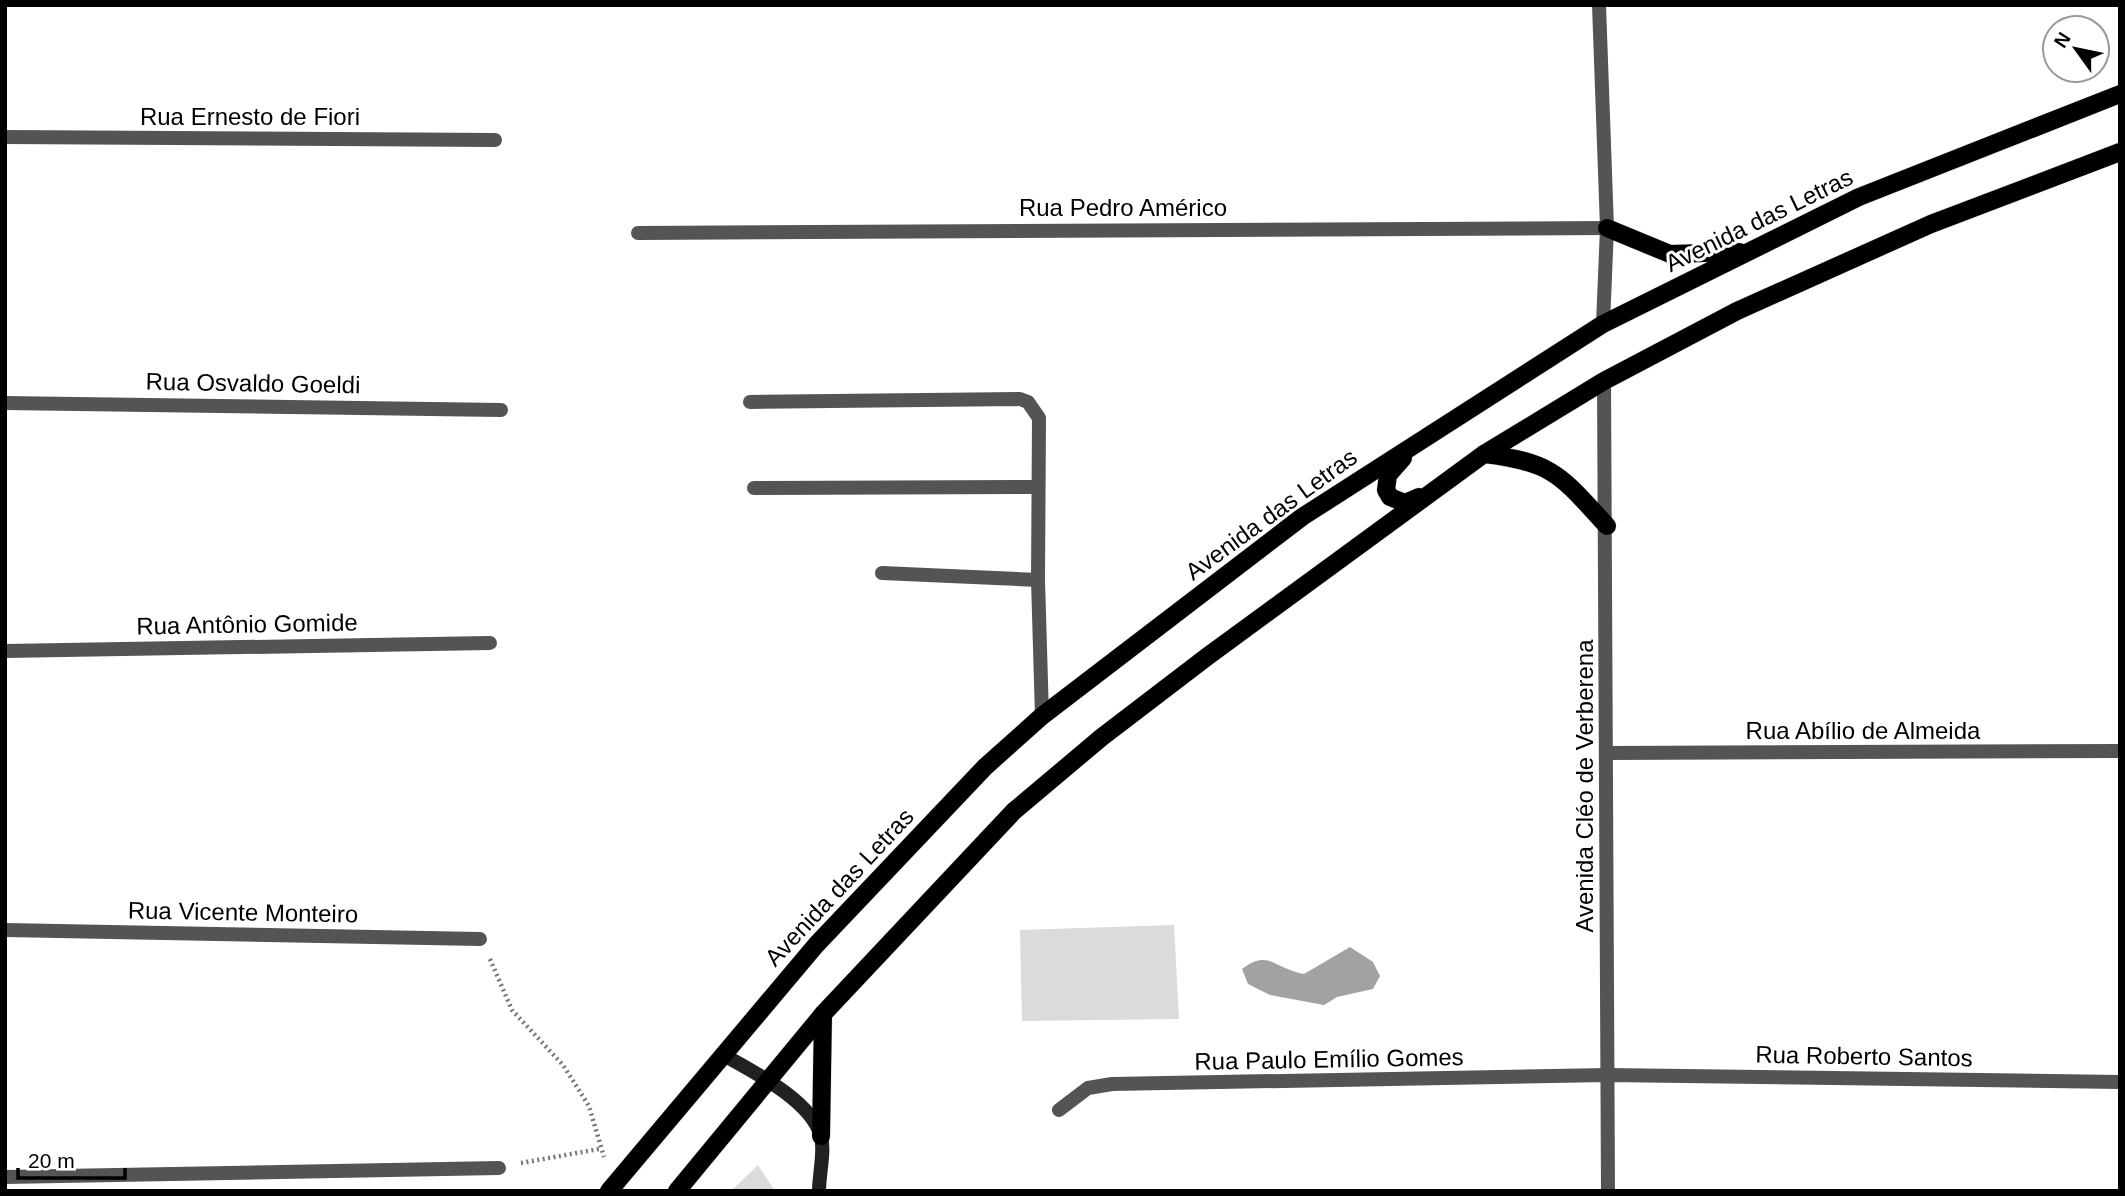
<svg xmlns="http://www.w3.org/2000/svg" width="2125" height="1196" viewBox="0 0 2125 1196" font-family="Helvetica,sans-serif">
  <rect width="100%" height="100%" fill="#fff"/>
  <g fill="#dbdbdb">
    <path d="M1174 925 1179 1019 1022 1021 1020 930Z"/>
    <path d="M758 1165 775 1191H731Z"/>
  </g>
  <path fill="#a2a2a2" d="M1350 947 1373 962 1380 976 1373 989 1337 997 1324 1005 1270 995 1248 984 1242 969C1269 949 1273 968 1304 974Z"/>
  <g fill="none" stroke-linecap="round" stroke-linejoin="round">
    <defs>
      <g id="primary">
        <path d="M1607 228 1670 254 1739 252"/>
        <path d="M1484 454C1554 462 1561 476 1607 526"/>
        <path d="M1403 458 1388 475 1386 490 1390 497 1405 503 1419 497"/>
        <path d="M821 1136 823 1014"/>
        <path d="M609 1191 816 945 985 767 1042 716 1302 517 1603 324 1859 197 2120 94"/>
        <path d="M677 1191 823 1014 1014 811 1102 737 1208 656 1484 454 1604 381 1737 311 1931 224 2120 152"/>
      </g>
    </defs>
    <use href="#primary" stroke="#dbdbdb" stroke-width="19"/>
    <g stroke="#767676" stroke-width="4.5" stroke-dasharray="2 3.5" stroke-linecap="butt">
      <path d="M490 959 512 1010 563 1065 589 1106 604 1157"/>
      <path d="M521 1163 599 1149"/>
    </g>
    <g stroke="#545454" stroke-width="14">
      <path d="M5 137 495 140"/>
      <path d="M638 233 1607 228"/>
      <path d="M1604 381 1608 1191"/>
      <path d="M750 402 1020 399 1028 402 1039 418 1038 580 1042 716"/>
      <path d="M5 403 501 410"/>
      <path d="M754 488 1038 487"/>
      <path d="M882 573 1038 580"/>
      <path d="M5 651 490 643"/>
      <path d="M1607 753 2120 751"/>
      <path d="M5 930 480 939"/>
      <path d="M1059 1110 1088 1088 1112 1084 1607 1075 2120 1082"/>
      <path d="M5 1177 499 1168"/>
    </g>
    <path stroke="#545454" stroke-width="14" d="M1599 5 1607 228 1603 324"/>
    <path stroke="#212121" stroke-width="14" d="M722 1054C752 1071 811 1100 821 1136 825 1151 819 1175 819 1191"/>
    <use href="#primary" stroke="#000" stroke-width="18"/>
  </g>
  <g text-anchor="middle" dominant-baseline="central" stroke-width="6" stroke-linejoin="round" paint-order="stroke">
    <g font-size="24" fill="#000" stroke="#fff">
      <text x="250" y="116">Rua Ernesto de Fiori</text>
      <text x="1123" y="207">Rua Pedro Américo</text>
      <text transform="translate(1759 220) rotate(-26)">Avenida das Letras</text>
      <text transform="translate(253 383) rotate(1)">Rua Osvaldo Goeldi</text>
      <text transform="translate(1271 514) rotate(-36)">Avenida das Letras</text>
      <text transform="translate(247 624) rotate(-1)">Rua Antônio Gomide</text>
      <text x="1863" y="730">Rua Abílio de Almeida</text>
      <text transform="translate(1584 786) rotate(-90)">Avenida Cléo de Verberena</text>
      <text transform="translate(839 887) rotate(-47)">Avenida das Letras</text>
      <text transform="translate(243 912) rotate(1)">Rua Vicente Monteiro</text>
      <text transform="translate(1864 1056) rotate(1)">Rua Roberto Santos</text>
      <text transform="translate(1329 1059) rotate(-1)">Rua Paulo Emílio Gomes</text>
    </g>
  </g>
  <rect width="2125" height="1196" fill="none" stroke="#000000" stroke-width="14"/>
  <g transform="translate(2076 49) rotate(303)"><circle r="33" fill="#ffffff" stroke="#999999" stroke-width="2"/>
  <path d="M0-5L12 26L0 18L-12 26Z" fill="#000000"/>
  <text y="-10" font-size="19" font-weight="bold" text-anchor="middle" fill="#000000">N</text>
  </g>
  <path d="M18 1168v10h107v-10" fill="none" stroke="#000000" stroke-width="3.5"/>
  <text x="28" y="1168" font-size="21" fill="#000000" stroke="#ffffff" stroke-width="5" paint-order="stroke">20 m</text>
</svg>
